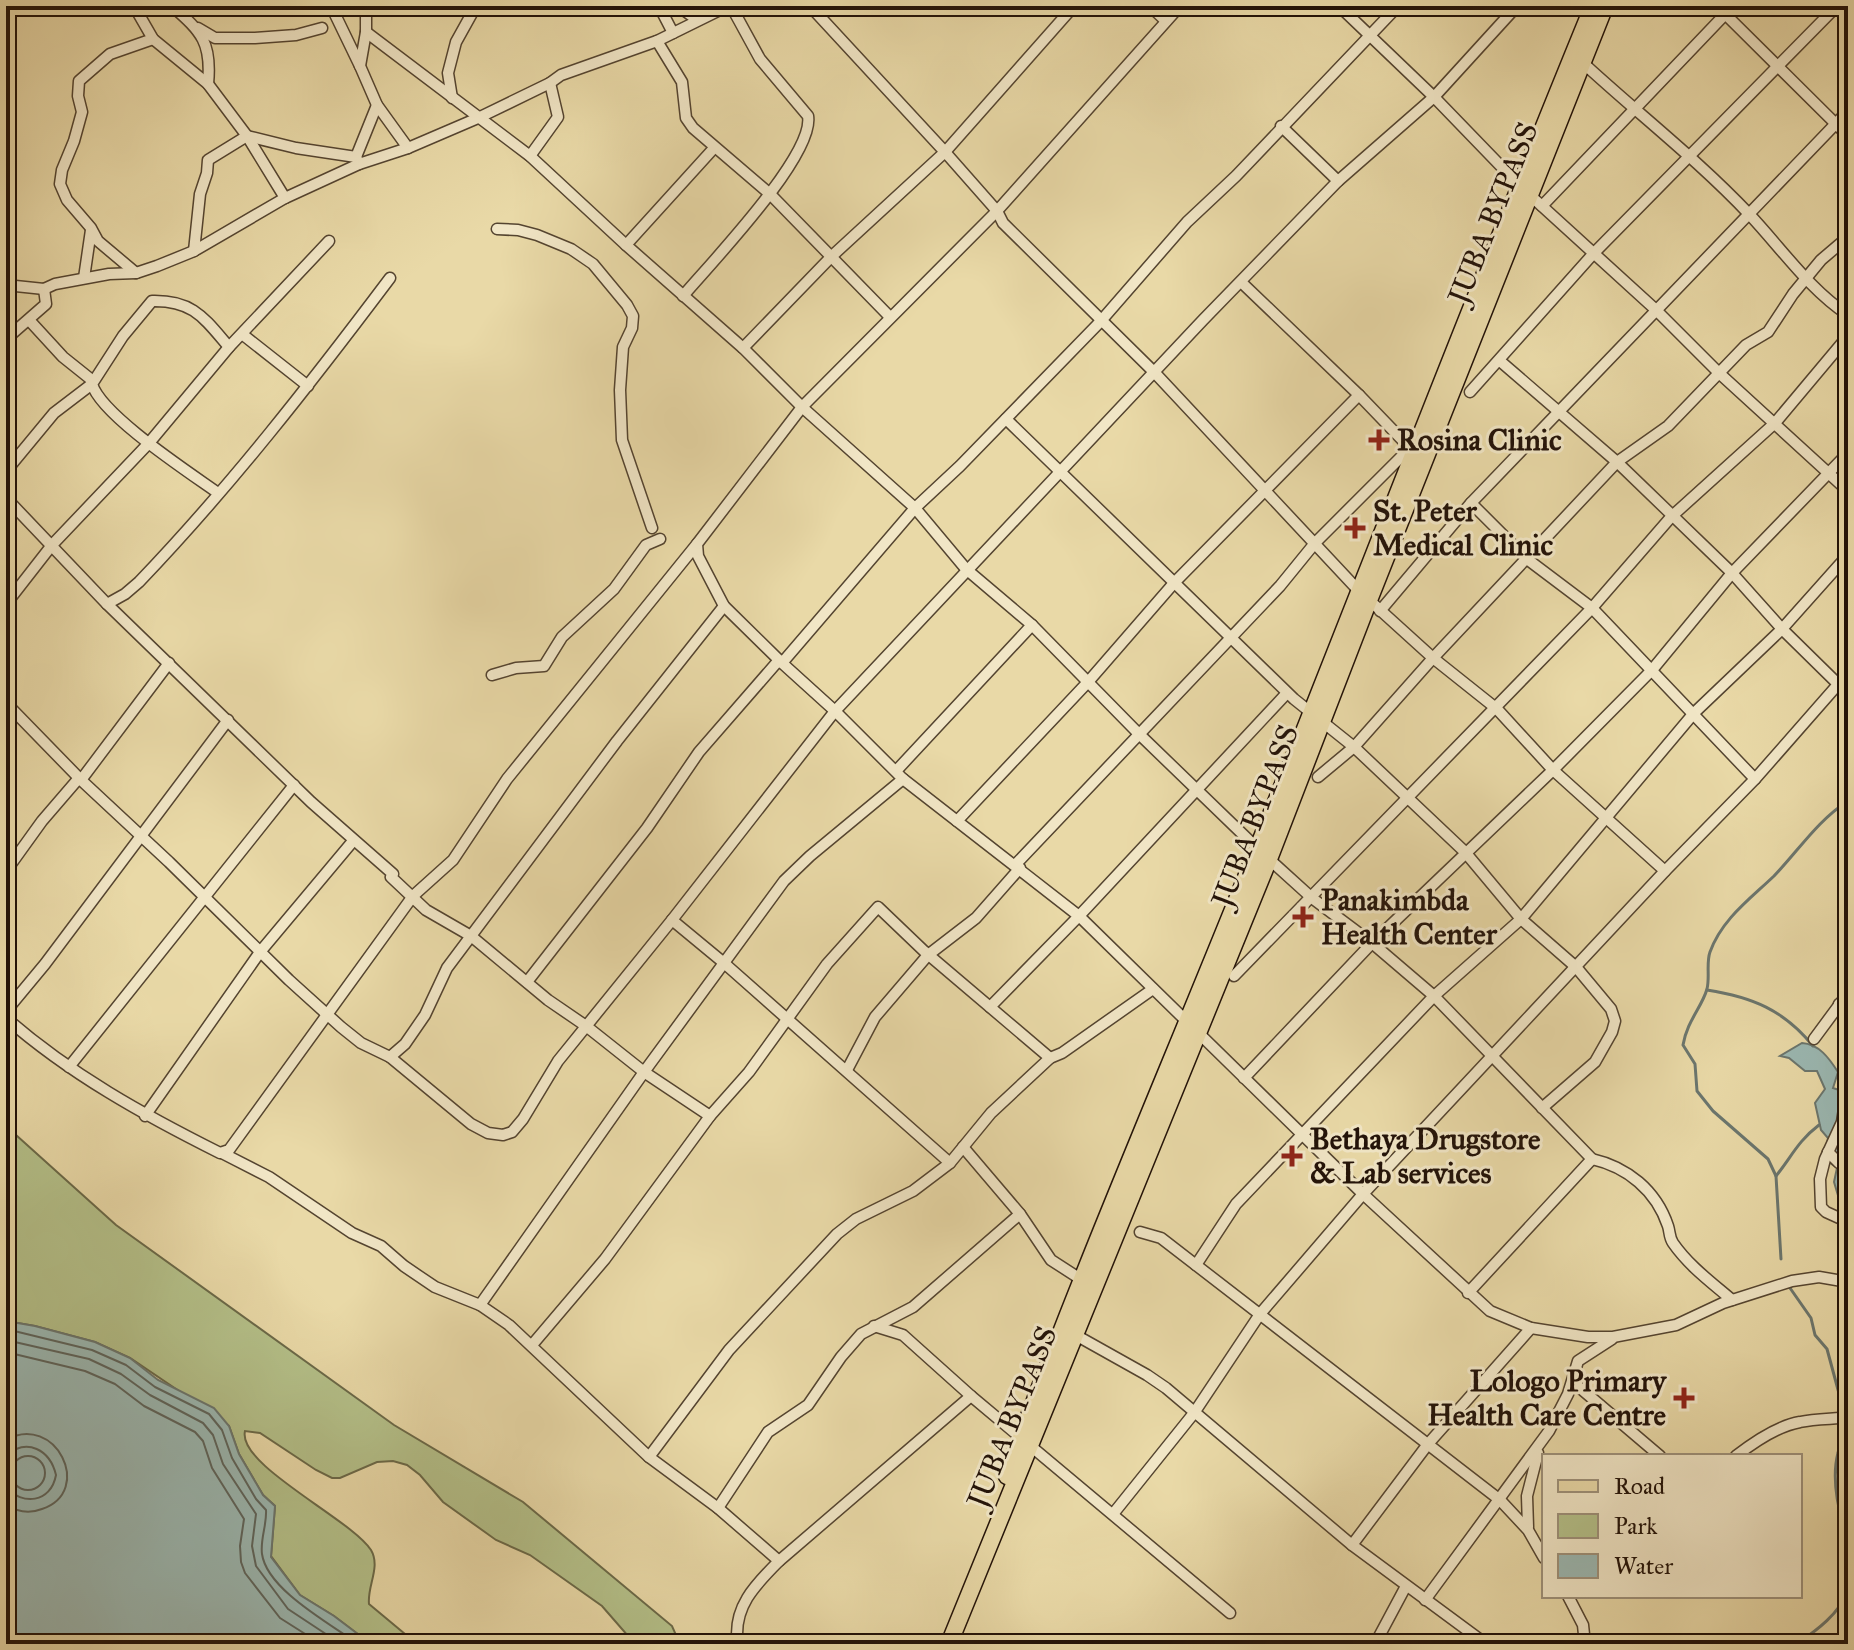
<svg xmlns="http://www.w3.org/2000/svg" width="1854" height="1650" viewBox="0 0 1854 1650" font-family="'IM FELL Great Primer',serif">
  <rect width="100%" height="100%" fill="#e9d9a7"/>
  <filter id="stains"><feTurbulence type="fractalNoise" baseFrequency=".0025" numOctaves="4"/><feColorMatrix values="0 0 0 0 .2 0 0 0 0 .09 0 0 0 0 .02 0 0 0 .5 -.17"/></filter>
  <radialGradient id="worn" r=".72"><stop offset=".6" stop-color="#630" stop-opacity="0"/><stop offset="1" stop-color="#630" stop-opacity=".3"/></radialGradient>
  <path fill="#b4c089" stroke="#6b6948" stroke-width="2" d="M6 1126 116 1225 394 1425 523 1502 672 1626 680 1644H635L602 1606 530 1555 496 1540 443 1502 420 1475 407 1465 393 1461 377 1462 340 1478H332L316 1470 260 1433 245 1431C237 1465 351 1519 371 1550 381 1567 367 1586 369 1604L417 1644H371L334 1616 300 1595 271 1556 275 1506 263 1495 239 1454 229 1426 182 1393 130 1358 95 1342 35 1326 6 1321Z"/>
  <g fill="#9bb8b2" stroke="#6b766e" stroke-width="2">
    <path d="M1802 1043C1819 1044 1829 1058 1838 1072L1833 1088 1839 1090 1846 1087 1843 1124 1848 1145 1847 1206 1842 1209 1834 1182 1837 1168 1825 1159 1828 1138 1821 1130 1815 1103 1825 1089 1817 1071H1805L1789 1058 1780 1056Z"/>
    <path d="M6 1321 35 1326 95 1342 130 1358 158 1380 214 1408 229 1426 239 1454 263 1495 275 1506 271 1557 300 1595 334 1616 371 1644H6Z"/>
  </g>
  <g fill="none" stroke-linecap="round" stroke-linejoin="round">
    <g stroke="#5e655d" stroke-width="2">
      <path d="M6 1329 92 1350 126 1365 155 1387 209 1414 222 1430 232 1458 256 1499 266 1510C267 1525 260 1539 262 1554 267 1590 331 1624 358 1644"/>
      <path d="M6 1340 89 1359 121 1374 150 1395 203 1423 213 1435 223 1464 256 1514 252 1546 256 1566 288 1609 341 1644"/>
      <path d="M6 1352 85 1371 115 1384 144 1406 195 1432 203 1441 212 1468 244 1519 240 1546 241 1562 245 1573 280 1618 321 1644"/>
      <path d="M6 1440C55 1412 95 1491 42 1509 29 1514 17 1512 6 1504"/>
      <path d="M6 1456C27 1437 50 1450 56 1475 51 1503 22 1506 6 1487"/>
      <circle cx="28" cy="1473" r="17"/>
    </g>
    <g stroke="#6b766e" stroke-width="3">
      <path d="M1707 990C1752 997 1784 1010 1813 1046"/>
      <path d="M1776 1176C1792 1156 1798 1141 1819 1125"/>
      <path d="M1781 1259 1776 1176 1768 1159 1713 1111 1697 1091 1695 1064 1683 1045C1687 1021 1702 1007 1707 989 1710 977 1706 963 1710 952 1722 919 1750 899 1774 876 1799 850 1817 821 1848 801"/>
      <path d="M1790 1288 1811 1318 1815 1335 1827 1349 1847 1423C1846 1435 1840 1442 1838 1453 1831 1480 1839 1514 1848 1540"/>
      <path d="M1797 1644C1817 1630 1839 1614 1848 1591"/>
    </g>
    <defs>
      <g id="street">
        <path d="M134 6 153 39 208 84 247 136 285 198"/>
        <path d="M172 6C202 32 212 43 208 84"/>
        <path d="M331 6 360 66"/>
        <path d="M366 6V32L360 66 377 105 408 148"/>
        <path d="M659 6 673 33"/>
        <path d="M678 6 696 19"/>
        <path d="M810 6 945 152 997 211 1003 223 1155 373 1358 590 1433 658 1497 709 1553 770 1665 871"/>
        <path d="M1150 6 1166 21"/>
        <path d="M1180 6 997 211 802 407 697 544 698 556 724 606 782 663 835 711 903 779 1079 916 1363 1194 1490 1311 1531 1328 1588 1337H1613L1676 1325 1723 1303 1792 1281 1819 1277 1848 1282"/>
        <path d="M1339 6 1434 97 1521 187 1656 310 1719 373 1848 491"/>
        <path d="M1717 6 1848 136"/>
        <path d="M198 28 215 38H255L296 35 322 28"/>
        <path d="M366 32 530 156 626 245 743 348 802 407 915 508 966 569 1032 625 1138 733 1258 849 1312 898 1372 943 1434 996 1592 1159C1627 1167 1656 1190 1668 1226 1670 1232 1669 1237 1673 1243 1689 1266 1711 1282 1732 1300"/>
        <path d="M657 41 682 82 686 118 693 128 770 194 890 317"/>
        <path d="M1581 61C1636 112 1697 159 1749 214 1782 249 1808 288 1848 315"/>
        <path d="M452 98 448 73 456 42 476 6"/>
        <path d="M1281 126 1338 181"/>
        <path d="M530 156 558 117 550 83"/>
        <path d="M356 157 377 105"/>
        <path d="M1542 206 1733 6"/>
        <path d="M497 229 518 230 537 235 571 249 593 264 627 305 633 316 632 328 623 347 620 390 622 440 652 528"/>
        <path d="M626 245 714 148"/>
        <path d="M194 251 200 194 207 173 208 160 247 136 296 148 356 157 359 164"/>
        <path d="M136 273 98 241 91 228 67 200 60 184 62 170 74 141 82 112 78 96 79 81 110 54 153 39"/>
        <path d="M84 278 91 230"/>
        <path d="M1241 282 1359 395 1410 448 1414 449"/>
        <path d="M6 285 44 289 55 284 109 274 136 273 157 266 194 251 285 198 359 164 408 148 478 118 550 83 561 75 657 41 728 6"/>
        <path d="M683 296C710 264 815 155 808 116L760 59 731 6"/>
        <path d="M29 320 63 357 93 381"/>
        <path d="M242 334 308 386"/>
        <path d="M6 339 46 304 44 289"/>
        <path d="M743 348 832 256 945 152 1074 6"/>
        <path d="M1500 361 1617 462 1732 573 1782 629 1838 684"/>
        <path d="M1470 392 1594 253 1837 6"/>
        <path d="M1006 419 1294 699 1354 747 1465 852 1521 919 1576 967 1611 1009 1615 1021 1612 1032 1595 1062 1542 1108"/>
        <path d="M6 471 54 413 92 384"/>
        <path d="M218 493C190 473 101 415 92 384L123 336 152 301C193 300 204 318 229 347"/>
        <path d="M6 498 107 604 311 802 393 874 391 877 426 910 471 936 548 1000 586 1026 644 1072 710 1116"/>
        <path d="M1471 503 1527 559 1592 608 1755 779"/>
        <path d="M6 604 52 545 149 443 229 347 329 241"/>
        <path d="M107 604 125 594 139 582C230 487 311 383 390 278"/>
        <path d="M1380 611 1471 503 1848 111"/>
        <path d="M782 663 915 508 960 466 1100 322 1187 222 1236 176 1398 6"/>
        <path d="M492 675 516 668 544 666 562 637 614 589 646 545 660 539"/>
        <path d="M6 703 81 780 169 862 289 980 341 1027 361 1043 390 1057 405 1044 425 1015 447 968 617 741 724 606"/>
        <path d="M896 771 1032 625"/>
        <path d="M1318 777 1354 747 1433 658 1617 462 1668 426 1746 345 1768 332 1793 294 1821 260 1848 237"/>
        <path d="M81 780 169 663"/>
        <path d="M957 821 1088 682 1174 583 1359 395"/>
        <path d="M1015 865 1280 586 1315 543 1410 448"/>
        <path d="M6 871 42 821 79 778"/>
        <path d="M672 920 724 963 950 1163"/>
        <path d="M1234 976 1592 608 1671 517 1775 423 1848 336"/>
        <path d="M527 982 647 828 699 752 779 660"/>
        <path d="M1839 1004 1848 1022"/>
        <path d="M990 1007 1079 916 1287 693"/>
        <path d="M6 1011 45 964 228 720"/>
        <path d="M6 1018C70 1074 144 1115 220 1153L229 1150 413 896 453 860 507 779 697 544"/>
        <path d="M1814 1039 1848 993"/>
        <path d="M390 1057 471 1124 488 1133 503 1135 512 1132 523 1119 558 1061 672 920 835 711 1203 320 1338 181 1434 97 1517 6"/>
        <path d="M69 1067 294 785"/>
        <path d="M847 1070 875 1017 928 955 976 918 1020 868"/>
        <path d="M1244 1078 1372 943 1553 770 1652 670 1732 573 1848 453"/>
        <path d="M1848 1083 1842 1122 1825 1159 1820 1179 1821 1207 1826 1212 1848 1222"/>
        <path d="M145 1116 260 952 353 841"/>
        <path d="M963 1147 1020 1214 1051 1260 1082 1280"/>
        <path d="M1828 1152 1839 1163 1848 1160"/>
        <path d="M222 1153 269 1177 352 1233 381 1246 404 1266 435 1287 480 1305 509 1325 649 1457 718 1508 779 1561"/>
        <path d="M1140 1232 1161 1238 1500 1500 1528 1530 1544 1558"/>
        <path d="M1196 1265 1236 1204 1434 996 1521 919 1694 713 1782 629 1848 555"/>
        <path d="M1468 1293 1592 1159"/>
        <path d="M480 1305 644 1072 784 881 810 856 903 779"/>
        <path d="M874 1326 903 1335 971 1396 1230 1613"/>
        <path d="M1072 1333 1147 1375 1166 1388 1352 1545 1486 1644"/>
        <path d="M532 1345 605 1259 710 1116 749 1072 827 964 878 907 924 951 1050 1058"/>
        <path d="M1573 1382 1660 1456"/>
        <path d="M1736 1456C1754 1442 1777 1426 1800 1422 1813 1419 1827 1419 1840 1418"/>
        <path d="M649 1457 729 1350 837 1234 856 1219 913 1191 950 1163 991 1113 1050 1058 1062 1053 1153 989"/>
        <path d="M718 1508 768 1432 808 1405 841 1357 861 1334 913 1307 1020 1214"/>
        <path d="M1113 1514 1194 1413 1260 1314 1363 1194 1665 871 1755 779 1848 673"/>
        <path d="M1528 1527 1527 1496 1538 1453"/>
        <path d="M1352 1545 1428 1444 1531 1328"/>
        <path d="M1568 1596 1583 1625 1585 1644"/>
        <path d="M1425 1600 1549 1431 1568 1394 1578 1361 1612 1339"/>
        <path d="M738 1644C732 1608 755 1585 779 1561L971 1396"/>
        <path d="M1375 1644 1406 1586"/>
      </g>
      <g id="primary">
        <path d="M1007 1476C1081 1271 1168 1072 1249 870 1364 582 1475 293 1593 6"/>
        <path d="M949 1644 1269 859 1369 600 1605 6"/>
      </g>
    </defs>
    <use href="#street" stroke="#544430" stroke-width="13"/>
    <use href="#primary" stroke="#221208" stroke-width="19"/>
    <use href="#street" stroke="#f1e6c6" stroke-width="10"/>
    <use href="#primary" stroke="#e9d9a7" stroke-width="16"/>
  </g>
  <g fill="#8f2418" stroke="#f1e6c6" stroke-width="3">
    <path d="M1375 428h8v8h8v8h-8v8h-8v-8h-8v-8h8z"/>
    <path d="M1351 516h8v8h8v8h-8v8h-8v-8h-8v-8h8z"/>
    <path d="M1299 905h8v8h8v8h-8v8h-8v-8h-8v-8h8z"/>
    <path d="M1288 1144h8v8h8v8h-8v8h-8v-8h-8v-8h8z"/>
    <path d="M1680 1386h8v8h8v8h-8v8h-8v-8h-8v-8h8z"/>
  </g>
  <g text-anchor="middle" dominant-baseline="central" stroke-width="6" stroke-linejoin="round" paint-order="stroke">
    <g font-size="30" fill="#221208" stroke="#f1e6c6">
      <text transform="translate(1493 213) rotate(-68)">JUBA BYPASS</text>
      <text transform="translate(1255 816) rotate(-69)">JUBA BYPASS</text>
      <text transform="translate(1012 1417) rotate(-68)">JUBA BYPASS</text>
    </g>
    <g font-size="30" font-weight="bold" fill="#221208" stroke="#f1e6c6" text-anchor="start">
      <text x="1397" y="440">Rosina Clinic</text>
      <text x="1373" y="511">St. Peter<tspan x="1373" dy="34">Medical Clinic</tspan></text>
      <text x="1321" y="900">Panakimbda<tspan x="1321" dy="34">Health Center</tspan></text>
      <text x="1310" y="1139">Bethaya Drugstore<tspan x="1310" dy="34">&amp; Lab services</tspan></text>
      <text x="1666" y="1381" text-anchor="end">Lologo Primary<tspan x="1666" dy="34">Health Care Centre</tspan></text>
    </g>
  </g>
  <rect width="1854" height="1650" fill="none" stroke="#e9d9a7" stroke-width="32"/>
  <rect x="8" y="8" width="1838" height="1634" fill="none" stroke="#221208" stroke-width="4"/>
  <rect x="16" y="16" width="1822" height="1618" fill="none" stroke="#221208" stroke-width="2"/>
  <rect x="1542" y="1454" width="260" height="144" fill="#f1e6c6" stroke="#9e917a" stroke-width="2"/>
  <rect x="1558" y="1480" width="40" height="12" fill="#e9d9a7" stroke="#9e917a" stroke-width="2"/>
  <text x="1614" y="1494" font-size="24" fill="#221208">Road</text>
  <rect x="1558" y="1514" width="40" height="24" fill="#b4c089" stroke="#9e917a" stroke-width="2"/>
  <text x="1614" y="1534" font-size="24" fill="#221208">Park</text>
  <rect x="1558" y="1554" width="40" height="24" fill="#9bb8b2" stroke="#9e917a" stroke-width="2"/>
  <text x="1614" y="1574" font-size="24" fill="#221208">Water</text>
  <rect width="100%" height="100%" filter="url(#stains)"/>
  <rect width="100%" height="100%" fill="url(#worn)"/>
</svg>
